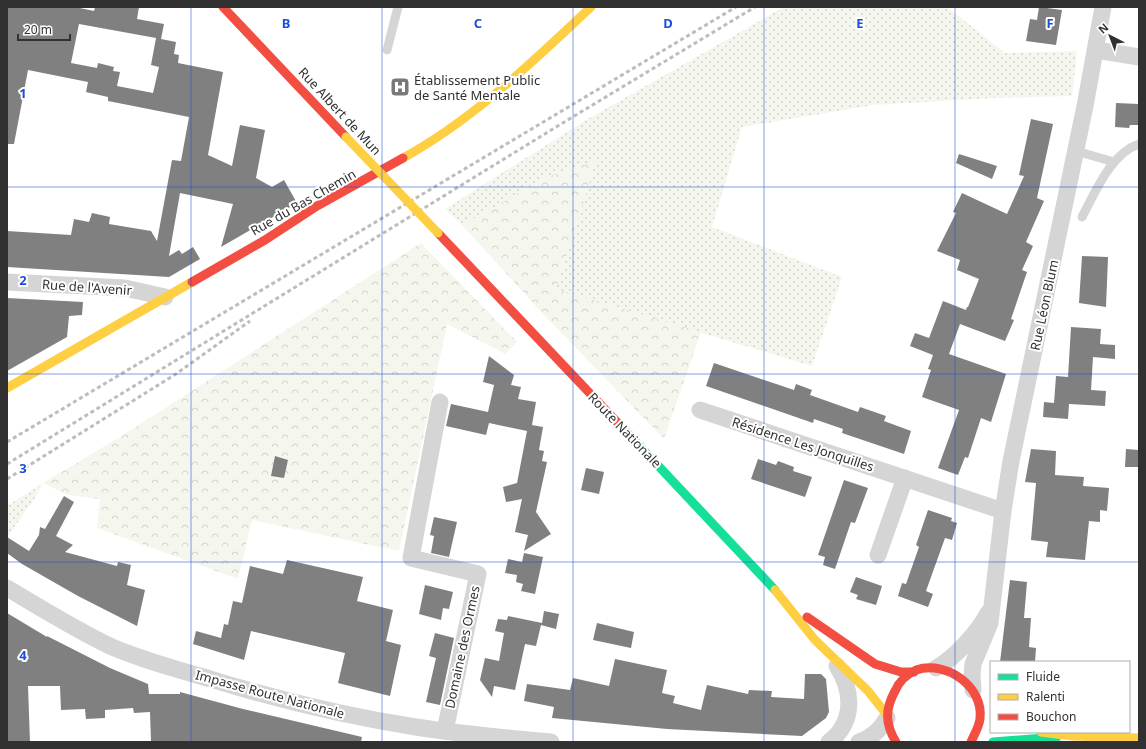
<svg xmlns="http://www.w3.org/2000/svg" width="1146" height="749" viewBox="0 0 1146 749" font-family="'Noto Sans',sans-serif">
  <defs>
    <pattern id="grass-dots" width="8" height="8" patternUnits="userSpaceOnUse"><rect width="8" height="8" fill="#f5f6ed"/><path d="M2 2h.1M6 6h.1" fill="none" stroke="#d2d3cc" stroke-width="1.8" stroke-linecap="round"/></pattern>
    <pattern id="forest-crowns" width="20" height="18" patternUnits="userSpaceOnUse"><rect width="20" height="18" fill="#f5f6ed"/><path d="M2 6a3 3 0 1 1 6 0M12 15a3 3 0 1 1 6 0" fill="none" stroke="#d2d3cc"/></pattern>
  </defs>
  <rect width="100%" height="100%" fill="#fff"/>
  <g fill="url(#grass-dots)">
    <path d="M784 7H947L1005 53 1077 51 1072 96 993 98 873 105 742 127 712 227 842 277 812 366 556 289 596 161 547 177 462 225 445 209 588 119Z"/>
    <path d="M43 483 36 496 7 538V506Z"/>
  </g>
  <g fill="url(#forest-crowns)">
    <path d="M596 161 556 289 701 332 664 439 545 316 462 225 547 177Z"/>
    <path d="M421 243 517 342 505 354 447 324 399 551 252 520 238 579 97 528 100 499 68 495 43 483 125 434Z"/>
  </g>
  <g fill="#808080" fill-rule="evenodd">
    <path d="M7 7H75L94 11 95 7H139L137 19 164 24 161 39 176 42 174 54 179 55 178 63 223 72 208 155 232 166 240 125 265 130 256 178 272 187 284 180 297 203 221 247 233 204 180 193 169 256 179 250 182 254 193 247 200 259 169 277 7 267V231L71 235 74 219 89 222 92 213 110 217 109 224 151 231 157 241 172 160 181 161 189 117 108 101V97L86 92 88 82 28 70 14 144H7ZM79 24 156 38 151 65 159 67 153 93 117 86 120 72 113 71 114 67 98 63 97 68 71 63Z"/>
    <path d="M1039 7 1062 10 1056 45 1026 41 1030 19 1037 20Z"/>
    <path d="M1116 103 1139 104V125H1130L1129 128 1115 127Z"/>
    <path d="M1031 119 1053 124 1037 198 1044 201 1026 242 1033 246 1022 270 1027 272 1011 319 1014 320 1005 341 960 324 949 354 1006 374 991 422 981 418 968 458 965 457 958 475 938 468 959 410 922 397 931 370 928 369 933 355 910 346 915 333 929 338 943 301 966 310 967 307H968L979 279 957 270 960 260 937 251 956 213 953 212 962 193 1007 214 1024 176 1019 175Z"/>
    <path d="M959 154 997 166 992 179 956 163Z"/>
    <path d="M1082 256 1108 257 1106 307 1079 303Z"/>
    <path d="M7 298 83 302 82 315 69 316 67 337 7 371Z"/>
    <path d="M1071 327 1101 329 1100 344 1115 345V359L1093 357 1091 390 1106 391 1105 406 1069 404 1068 419 1043 417 1044 402 1054 403 1056 376 1068 377Z"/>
    <path d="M489 356 514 375 511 385 521 387 518 399 536 402 532 425 543 427 539 450 544 451 542 461 547 462 536 512 551 534 524 551 528 535 515 532 522 499 506 502 503 487 517 483 527 431 489 423 486 435 446 426 451 404 488 412 494 385 483 382Z"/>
    <path d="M714 363 794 390 796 384 812 390 810 395 858 412 860 407 886 416 884 421 911 431 904 454 842 433 843 429 814 419 813 423 706 386Z"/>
    <path d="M1031 449 1056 451 1055 475 1084 477 1083 486 1109 488 1107 511 1100 510V522L1089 521 1085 560 1046 557 1048 542 1031 540 1036 483 1025 482Z"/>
    <path d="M1126 449 1139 450V467H1125Z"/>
    <path d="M275 456 288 460 284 478 271 476Z"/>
    <path d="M758 459 776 465 778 461 794 467 793 471 812 477 805 497 751 479Z"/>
    <path d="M586 468 604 472 599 494 581 490Z"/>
    <path d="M844 480 868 488 855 523 851 522 835 569 823 565 825 557 818 555Z"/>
    <path d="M64 496 74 502 56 536 73 545 65 552 117 566 118 562 131 565 127 585 145 590 137 626 78 596 22 564 7 553V537L29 551 39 535 40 527 45 529Z"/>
    <path d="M928 510 952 518 951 521 957 523 952 540 945 538 926 591 933 594 928 607 898 596 902 583 906 584 919 547 916 545Z"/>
    <path d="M434 517 457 522 449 557 431 553 434 536 430 535Z"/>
    <path d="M524 553 543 557 535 594 521 591 523 584 516 582 517 575 505 573 508 559 522 562Z"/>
    <path d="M287 560 363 577 357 601 393 610 386 641 401 645 390 696 338 683 345 653 251 631 244 660 193 644 196 631 221 638 224 624 228 625 233 601 242 603 250 566 283 574Z"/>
    <path d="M856 577 882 586 876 605 856 599 858 595 850 592Z"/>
    <path d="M1010 580 1027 582 1024 618H1031L1029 647 1036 648 1035 662H1000Z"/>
    <path d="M425 585 453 592 449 609 443 608 441 620 419 614Z"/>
    <path d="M544 611 559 614 556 629 541 625 536 646 525 644 515 690 494 686 492 697 480 680 485 658 499 661 504 633 495 631 498 619 507 620 508 616 542 623Z"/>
    <path d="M7 613 47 637V636L110 668 148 684 149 694H180V692L243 709 362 737 361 742H151L150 712 134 713 133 708 105 710V718L86 719 85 709 61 710 60 686H28L30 742H7Z"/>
    <path d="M597 623 634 632 631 648 593 640Z"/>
    <path d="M435 633 454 638 440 705 426 702 436 658 429 656Z"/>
    <path d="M615 659 667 670 662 693 675 696 673 703 701 710 707 685 748 694 749 690 772 691 771 697 804 699 805 674H821L826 679 829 712 826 718 802 736 667 729 552 718 554 707 524 701 527 684 570 690 573 678 609 686Z"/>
  </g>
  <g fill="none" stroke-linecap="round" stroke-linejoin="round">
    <g stroke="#d5d5d5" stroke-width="9">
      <path d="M387 50 398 7"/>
      <path d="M1076 151 1114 162"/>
      <path d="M1082 217C1095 193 1110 154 1139 144"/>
    </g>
    <g stroke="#d5d5d5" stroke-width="17">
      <path d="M1096 50 1139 57"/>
      <path d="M7 282 125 288 165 297"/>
      <path d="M440 402 411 558 478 574 445 731"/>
      <path d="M700 410 1003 511"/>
      <path d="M878 555 905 478"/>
      <path d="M7 588C41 608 76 630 112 647 143 660 175 669 207 678 275 699 345 716 416 727 460 734 505 738 551 742"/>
      <path d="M936 668C954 659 979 631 988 613"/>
      <path d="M973 690 972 675 973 664 990 623 1003 511 1011 461 1085 106 1103 7"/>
      <path d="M829 742C855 722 853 691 837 666"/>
      <path d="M859 742C871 738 881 729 887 718"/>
    </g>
    <g stroke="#16e098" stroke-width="9">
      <path d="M618 423 775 590"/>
      <path d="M993 742 1057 737"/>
    </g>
    <g stroke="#ffcf43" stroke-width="9">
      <path d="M403 158C474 119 532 62 591 7"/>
      <path d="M7 388 192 282"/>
      <path d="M775 590 815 640 868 691 887 715"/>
      <path d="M1041 732 1072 736 1139 738"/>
    </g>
    <g stroke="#f24e42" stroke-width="9">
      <path d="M223 7 346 137"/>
      <path d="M438 233 618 423"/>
      <path d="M192 282 265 240 317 206 403 158"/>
      <path d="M807 617 875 664 901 672H914"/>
      <path d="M896 742C885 724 885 709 895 691 899 682 907 674 916 670 947 660 984 687 980 719 979 727 974 735 971 742"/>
    </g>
    <g stroke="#bdbdbd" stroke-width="3" stroke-dasharray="4 3" stroke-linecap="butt">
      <path d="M7 442 736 7"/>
      <path d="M7 464 561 124 755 7"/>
      <path d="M7 479 176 374 250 321"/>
    </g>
    <path stroke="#ffcf43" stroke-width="9" d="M346 137 438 233"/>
  </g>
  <path fill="none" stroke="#1d4ed8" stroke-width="1" stroke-opacity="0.55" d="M191 7V742M382 7V742M573 7V742M764 7V742M955 7V742M7 187H1139M7 374H1139M7 562H1139"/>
  <defs>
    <symbol id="hospital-square" viewBox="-11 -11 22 22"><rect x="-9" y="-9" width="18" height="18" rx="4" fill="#797979" stroke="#fff"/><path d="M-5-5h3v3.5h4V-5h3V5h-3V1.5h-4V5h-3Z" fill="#fff"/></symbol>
  </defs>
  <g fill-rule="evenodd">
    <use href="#hospital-square" x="389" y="76" width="22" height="22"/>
  </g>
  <g text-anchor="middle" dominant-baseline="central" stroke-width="4" stroke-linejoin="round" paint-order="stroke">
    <g font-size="13" fill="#313131" stroke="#fff" text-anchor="start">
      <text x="414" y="80">Établissement Public<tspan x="414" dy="15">de Santé Mentale</tspan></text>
    </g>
    <g font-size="13" fill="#313131" stroke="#fff">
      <text transform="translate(340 111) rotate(47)">Rue Albert de Mun</text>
      <text transform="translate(303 202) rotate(-30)">Rue du Bas Chemin</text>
      <text transform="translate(87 287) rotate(4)">Rue de l'Avenir</text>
      <text transform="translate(1044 305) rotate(-78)">Rue Léon Blum</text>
      <text transform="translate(625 430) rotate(46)">Route Nationale</text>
      <text transform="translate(803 444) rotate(18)">Résidence Les Jonquilles</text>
      <text transform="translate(462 647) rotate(-78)">Domaine des Ormes</text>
      <text transform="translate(270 694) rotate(15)">Impasse Route Nationale</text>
    </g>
  </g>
  <g font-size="13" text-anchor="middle" font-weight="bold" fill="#1d4ed8" stroke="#fff" stroke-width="4" stroke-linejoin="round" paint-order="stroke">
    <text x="286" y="28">B</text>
    <text x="478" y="28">C</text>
    <text x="668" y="28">D</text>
    <text x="860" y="28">E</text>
    <text x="1050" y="28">F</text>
    <text x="23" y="98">1</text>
    <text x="23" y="285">2</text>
    <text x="23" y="473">3</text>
    <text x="23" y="660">4</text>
  </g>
  <rect width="1146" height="749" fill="none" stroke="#313131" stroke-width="16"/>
  <rect x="990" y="661" width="140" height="72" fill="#ffffff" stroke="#adadad"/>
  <rect x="998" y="674" width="20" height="6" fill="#16e098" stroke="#adadad"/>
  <text x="1026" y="681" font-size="12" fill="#313131">Fluide</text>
  <rect x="998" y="694" width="20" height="6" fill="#ffcf43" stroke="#adadad"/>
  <text x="1026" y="701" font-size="12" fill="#313131">Ralenti</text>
  <rect x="998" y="714" width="20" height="6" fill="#f24e42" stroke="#adadad"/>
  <text x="1026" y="721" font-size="12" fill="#313131">Bouchon</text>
  <g transform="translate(1110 36) rotate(318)" stroke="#ffffff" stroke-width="3" paint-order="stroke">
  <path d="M0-3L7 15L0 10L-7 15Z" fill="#313131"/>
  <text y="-6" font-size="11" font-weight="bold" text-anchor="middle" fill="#313131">N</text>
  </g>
  <path d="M18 34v6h52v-6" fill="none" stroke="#313131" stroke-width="2"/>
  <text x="24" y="34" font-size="12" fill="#313131" stroke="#ffffff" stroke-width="3" paint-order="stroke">20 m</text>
</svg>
